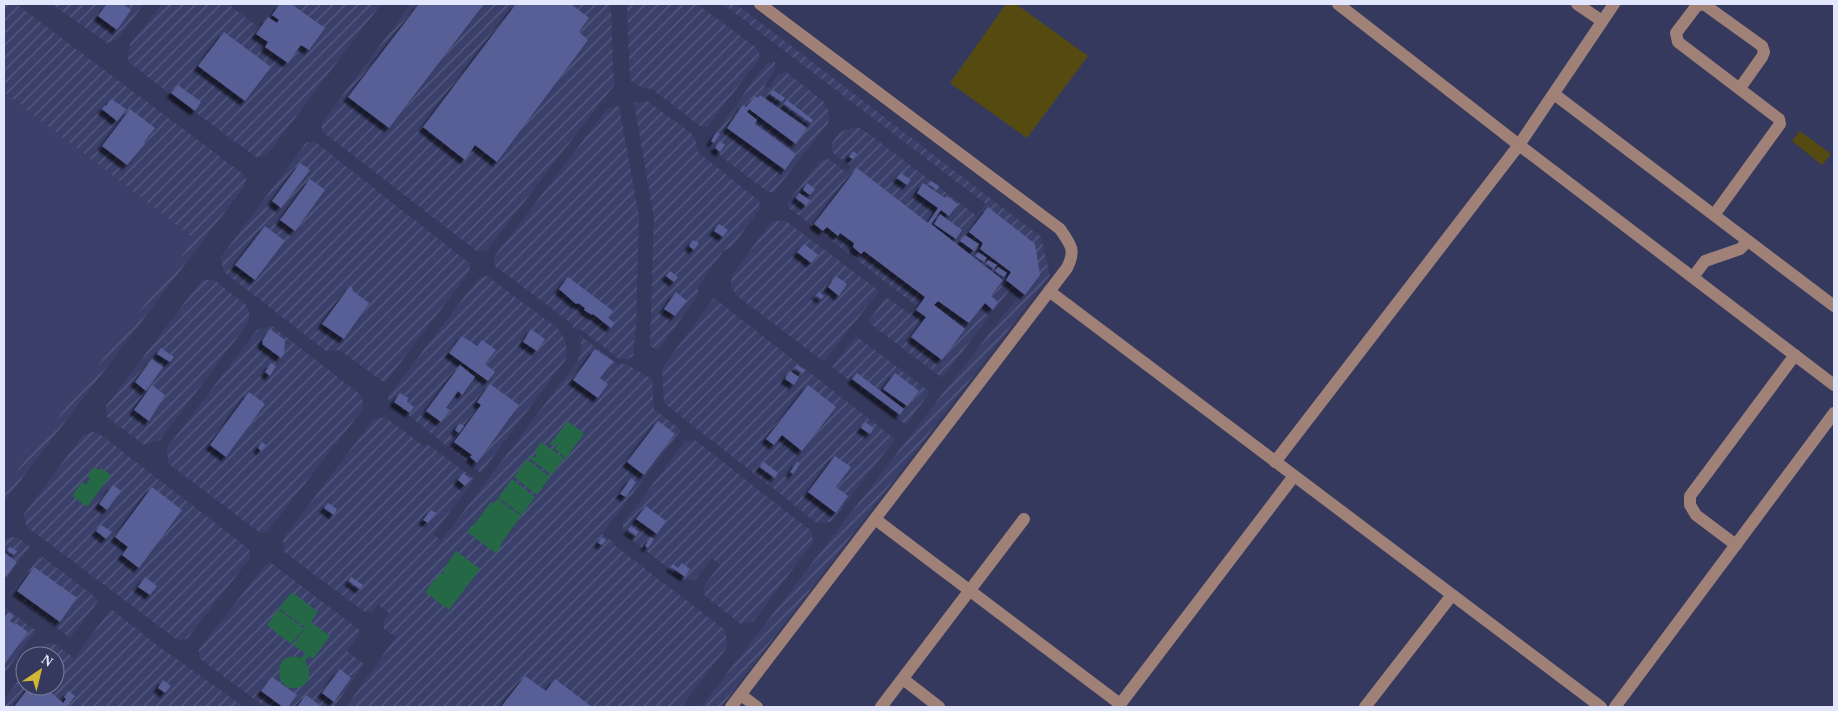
<svg xmlns="http://www.w3.org/2000/svg" width="1838" height="711" viewBox="0 0 1838 711" font-family="Georgia,serif">
  <defs>
    <pattern id="industrial-furrows" width="10" height="10" patternUnits="userSpaceOnUse" patternTransform="scale(1.25)"><rect width="10" height="10" fill="#3b406b"/><path d="M-1 1l2-2M0 10L10 0M9 11l2-2" fill="none" stroke="#575c81"/></pattern>
    <filter id="shadow"><feDropShadow dx="-4.5" dy="4.5" stdDeviation="1" flood-color="#0009"/></filter>
  </defs>
  <rect width="100%" height="100%" fill="#35395d"/>
  <path fill="#3b406b" d="M4 92 195 239 4 488Z"/>
  <g fill="url(#industrial-furrows)">
    <path d="M4 4H16L242 173 246 179 244 187 4 502V488L195 239 4 92Z"/>
    <path d="M52 4H144L119 37 115 40 107 43Z"/>
    <path d="M162 4H228L258 27 278 4H381L270 151 260 157H256L157 84 130 63 128 58 130 44Z"/>
    <path d="M411 4H611L613 72 615 84 487 250 478 252 323 132 321 124Z"/>
    <path d="M627 4H697L758 49 760 58 707 127 700 126 652 89 641 87 630 80Z"/>
    <path d="M723 4H736L1041 237 1050 275 721 707H701L1019 295 1011 288 942 378 868 322 886 297 910 314 917 306 789 208 788 202 820 161 827 159 830 160 846 172 851 167 832 152V143L840 132 852 128H859L865 131 977 216 986 204Z"/>
    <path d="M775 62V70L764 86 768 89 779 74 786 72 789 74 823 101 828 110 829 119 828 123 774 192H768L712 149 708 144 766 63Z"/>
    <path d="M647 101 692 134 695 139 698 152 759 201 760 209 731 248 724 250 705 276V278L698 288V295L658 350 650 346 654 218 634 103Z"/>
    <path d="M619 106 639 216 636 326 633 356 628 359H619L582 330 574 329 571 323 495 266 494 257 604 113 608 109Z"/>
    <path d="M314 141 469 263 470 271 385 383 339 350 326 351 223 271 221 257 306 143Z"/>
    <path d="M772 221H786L879 291 824 362 740 298 735 293 731 285 732 275Z"/>
    <path d="M487 276 557 328 565 340 567 351 566 359 481 473 387 398 479 278Z"/>
    <path d="M202 280H214L246 305 249 312V322L160 440 144 445 107 417 106 406Z"/>
    <path d="M714 298 895 439 831 522 817 523 664 403 662 368Z"/>
    <path d="M272 326 362 396 363 409 267 532 260 533 169 464 166 449 257 330Z"/>
    <path d="M579 335 618 364H626L652 379 654 409 681 430 602 534 615 543 614 545 725 630 727 647 681 707H346L396 637 384 629 383 621 389 613 378 605 372 612H365L284 552 283 539 373 420 385 417 425 447 427 444 475 479 433 534 441 541 577 362 581 352V340Z"/>
    <path d="M856 336 930 392 906 425 832 367Z"/>
    <path d="M96 431 249 549 250 558 187 639 181 640 176 639 26 526 24 514 83 435Z"/>
    <path d="M695 440 811 531 813 542 753 622 741 624 705 596 704 586 720 565 712 558 695 580H684L623 533V524L685 441Z"/>
    <path d="M17 537 30 547 4 581V541L6 538Z"/>
    <path d="M43 557 99 600 70 638 11 593 38 559Z"/>
    <path d="M271 563 361 631 347 651 364 664 334 707H265L199 658V649L266 564Z"/>
    <path d="M4 607 36 631 4 674Z"/>
    <path d="M111 609 157 645 244 707H4V700L25 671V686H55V656H36L45 644 53 643 74 658Z"/>
  </g>
  <g fill="#554b10">
    <path d="M1006 4H1016L1088 56 1027 138 950 83Z"/>
    <path d="M1800 131 1831 154 1822 165 1792 141Z"/>
  </g>
  <g fill="#246846">
    <path d="M568 421 584 434 569 454V455L567 459 555 449 558 444 556 443 554 447 550 444Z"/>
    <path d="M541 442 564 458 552 475 528 457 530 455 535 458 537 455 534 452Z"/>
    <path d="M527 459 550 477 537 495 514 477Z"/>
    <path d="M94 467 99 470 101 468 111 475 87 507 72 496 82 482 86 485 90 479 87 477Z"/>
    <path d="M512 479 535 497 522 515 498 498Z"/>
    <path d="M497 499 521 516 500 545 501 547 497 554 467 532 472 525H474L491 502 494 503Z"/>
    <path d="M456 551 480 569 449 610 425 592 440 573 443 574 444 572 443 570Z"/>
    <path d="M292 592 318 612 311 622 330 636 313 659 309 656 305 661C311 669 312 682 300 687 274 697 270 647 301 658L305 653 293 645 305 627 279 608Z"/>
    <path d="M278 609 304 628 291 644 267 625Z"/>
  </g>
  <g fill="#585e96" filter="url(#shadow)">
    <path d="M107 4H123L131 10 117 30 98 16Z"/>
    <path d="M280 4H291L325 28 309 50 301 45 288 63 265 47 268 42 256 34 268 17 277 23 279 20 272 15Z"/>
    <path d="M419 4H484L389 128 348 97Z"/>
    <path d="M516 4H571L589 18 579 32 588 40 497 162 475 145 465 160 423 127Z"/>
    <path d="M224 32 271 67 245 101 198 66Z"/>
    <path d="M178 85 201 102 195 111 171 93Z"/>
    <path d="M773 90 785 98 782 102 770 94Z"/>
    <path d="M760 95 807 128 796 144 749 109 747 112 757 120 755 124 796 154 785 170 727 128 743 105 746 107 755 96 758 98Z"/>
    <path d="M111 99 126 109 117 121 102 109 105 105 106 106Z"/>
    <path d="M787 100 813 120 811 123 784 104Z"/>
    <path d="M130 109 155 128 144 142 145 144 127 165 102 146Z"/>
    <path d="M717 132 720 134 714 143 711 141Z"/>
    <path d="M720 141 725 145 720 152 715 148Z"/>
    <path d="M853 151 857 154 853 159 849 157Z"/>
    <path d="M300 163 310 170 281 208 272 201Z"/>
    <path d="M857 168 928 223 938 208 917 193 923 183 945 198 947 196 958 204 949 216 941 210 931 224 1003 280 991 296 998 302 993 310 985 303 969 323 938 301 934 305 965 329 942 360 911 337 926 317 916 310 925 297 864 251 861 254 853 247 854 243 840 233 838 236 827 227 823 231 814 224Z"/>
    <path d="M901 173 911 180 907 185 897 178Z"/>
    <path d="M310 179 325 190 295 231 280 220Z"/>
    <path d="M931 181 939 186 937 190 928 184Z"/>
    <path d="M807 183 815 189 810 195 803 190Z"/>
    <path d="M799 193 810 200 806 206 796 198Z"/>
    <path d="M988 207 1035 244 1040 275 1025 295 1006 280 1011 272 980 249 983 243 969 232Z"/>
    <path d="M940 214 962 230 956 239 934 224Z"/>
    <path d="M719 224 728 230 723 237 714 231Z"/>
    <path d="M265 226 285 241 255 280 235 265Z"/>
    <path d="M965 235 979 244 974 251 960 241Z"/>
    <path d="M693 240 699 243 694 250 689 246Z"/>
    <path d="M804 244 818 255 811 263 797 252Z"/>
    <path d="M978 252 987 258 984 262 975 256Z"/>
    <path d="M988 260 997 265 994 269 986 263Z"/>
    <path d="M998 267 1007 273 1004 277 995 271Z"/>
    <path d="M670 271 678 277 674 282 666 276Z"/>
    <path d="M836 276 847 284 839 296 828 287Z"/>
    <path d="M568 277 613 311 608 318 615 323 611 328 593 314 592 315 584 310 585 308 578 303 576 304 559 289Z"/>
    <path d="M350 286 352 287 353 291 369 303 344 339 322 324Z"/>
    <path d="M676 292 687 301 675 316 664 309Z"/>
    <path d="M819 292 824 296 821 299 816 295Z"/>
    <path d="M270 329 285 340 284 354 281 358 262 344 263 342 262 341Z"/>
    <path d="M531 329 545 339 537 351 523 342Z"/>
    <path d="M462 336 477 346 482 340 496 350 485 364 495 372 488 381 449 353Z"/>
    <path d="M161 348 174 357 170 362 157 354Z"/>
    <path d="M595 349 613 361 600 378 608 384 598 398 573 380Z"/>
    <path d="M152 359 163 367 146 391 135 382Z"/>
    <path d="M271 363 276 366 270 376 265 372Z"/>
    <path d="M460 365 475 377 462 395 458 391 446 408 450 410 441 422 426 411Z"/>
    <path d="M797 365 805 370 802 373 795 368Z"/>
    <path d="M790 371 799 377 794 385 785 379Z"/>
    <path d="M857 373 904 409 900 415 852 379Z"/>
    <path d="M895 373 919 391 907 406 883 389Z"/>
    <path d="M490 384 519 405 477 463 470 457 472 455 454 442 481 405 477 402Z"/>
    <path d="M152 385 165 395 149 421 134 410Z"/>
    <path d="M808 385 836 407 802 451 782 435 774 445 766 439Z"/>
    <path d="M249 392 265 404 226 457 210 445Z"/>
    <path d="M400 393 408 398 407 402 414 407 410 413 394 402Z"/>
    <path d="M658 421 675 434 644 475 627 462Z"/>
    <path d="M865 422 874 428 870 434 861 428Z"/>
    <path d="M460 423 464 426 459 433 455 430Z"/>
    <path d="M262 442 266 445 261 451 258 448Z"/>
    <path d="M835 456 851 467 836 487 848 496 836 513 808 492Z"/>
    <path d="M764 462 778 473 775 478 760 467Z"/>
    <path d="M797 462 800 464 793 474 790 472Z"/>
    <path d="M463 473 471 479 465 486 458 480Z"/>
    <path d="M631 478 636 482 626 497 620 494Z"/>
    <path d="M113 485 121 491 107 510 99 504Z"/>
    <path d="M152 487 182 510 139 568 122 555 128 547 115 537Z"/>
    <path d="M328 503 337 509 334 515 324 508Z"/>
    <path d="M646 506 666 521 657 534 636 519Z"/>
    <path d="M431 510 436 513 428 523 423 520Z"/>
    <path d="M101 525 112 532 106 539 96 531Z"/>
    <path d="M631 526 639 532 636 536 628 530Z"/>
    <path d="M602 537 606 540 602 545 598 543Z"/>
    <path d="M651 537 654 539 648 548 645 546Z"/>
    <path d="M10 547 17 551 14 555 7 550Z"/>
    <path d="M4 552 17 562 6 577 4 576Z"/>
    <path d="M682 563 690 569 685 577 671 567 673 564 678 568Z"/>
    <path d="M34 567 77 598 60 622 17 591Z"/>
    <path d="M145 577 157 586 150 595 138 587Z"/>
    <path d="M351 577 363 585 360 589 349 581Z"/>
    <path d="M9 612 14 616 10 621 15 625 16 623 28 632 4 665V617Z"/>
    <path d="M55 658 64 665 55 678Z"/>
    <path d="M340 669 351 678 334 702 322 693Z"/>
    <path d="M525 676 546 691 555 679 592 707H501Z"/>
    <path d="M272 677 297 695 288 707H283L261 691Z"/>
    <path d="M163 680 171 686 165 693 158 688Z"/>
    <path d="M30 686H49L47 689 63 703 66 699 64 697 69 691 75 696 67 707H14Z"/>
    <path d="M306 695 322 707H297Z"/>
  </g>
  <g fill="none" stroke-linecap="round" stroke-linejoin="round">
    <g stroke="#9f8178" stroke-width="12">
      <path d="M1338 4 1519 145 1834 385"/>
      <path d="M1577 4 1602 21"/>
      <path d="M1554 94 1834 306"/>
      <path d="M1714 215 1780 124 1779 119 1678 42 1676 33 1698 4 1705 5 1762 46 1764 52 1762 57 1740 88"/>
      <path d="M1693 277 1705 261 1740 249 1748 241"/>
      <path d="M1049 291 1601 707"/>
      <path d="M1275 462 1519 145 1614 4"/>
      <path d="M875 519 1120 704"/>
      <path d="M1736 545 1696 515 1690 505V496L1795 355"/>
      <path d="M903 679 939 707"/>
      <path d="M741 695 757 707"/>
      <path d="M731 707 1067 268C1076 250 1071 245 1060 229L760 4"/>
      <path d="M881 707 1024 519"/>
      <path d="M1118 707 1294 476"/>
      <path d="M1365 707 1452 595"/>
      <path d="M1615 707 1834 413"/>
    </g>
  </g>
  <rect width="1838" height="711" fill="none" stroke="#e3e7fe" stroke-width="10"/>
  <g transform="translate(40 671) rotate(35)"><circle r="24" fill="#35395d" stroke="#7b7f9d"/>
  <path d="M0-4L9 19L0 12L-9 19Z" fill="#d0b836"/>
  <text y="-8" font-size="14" font-weight="bold" text-anchor="middle" fill="#e3e7fe">N</text>
  </g>
</svg>
